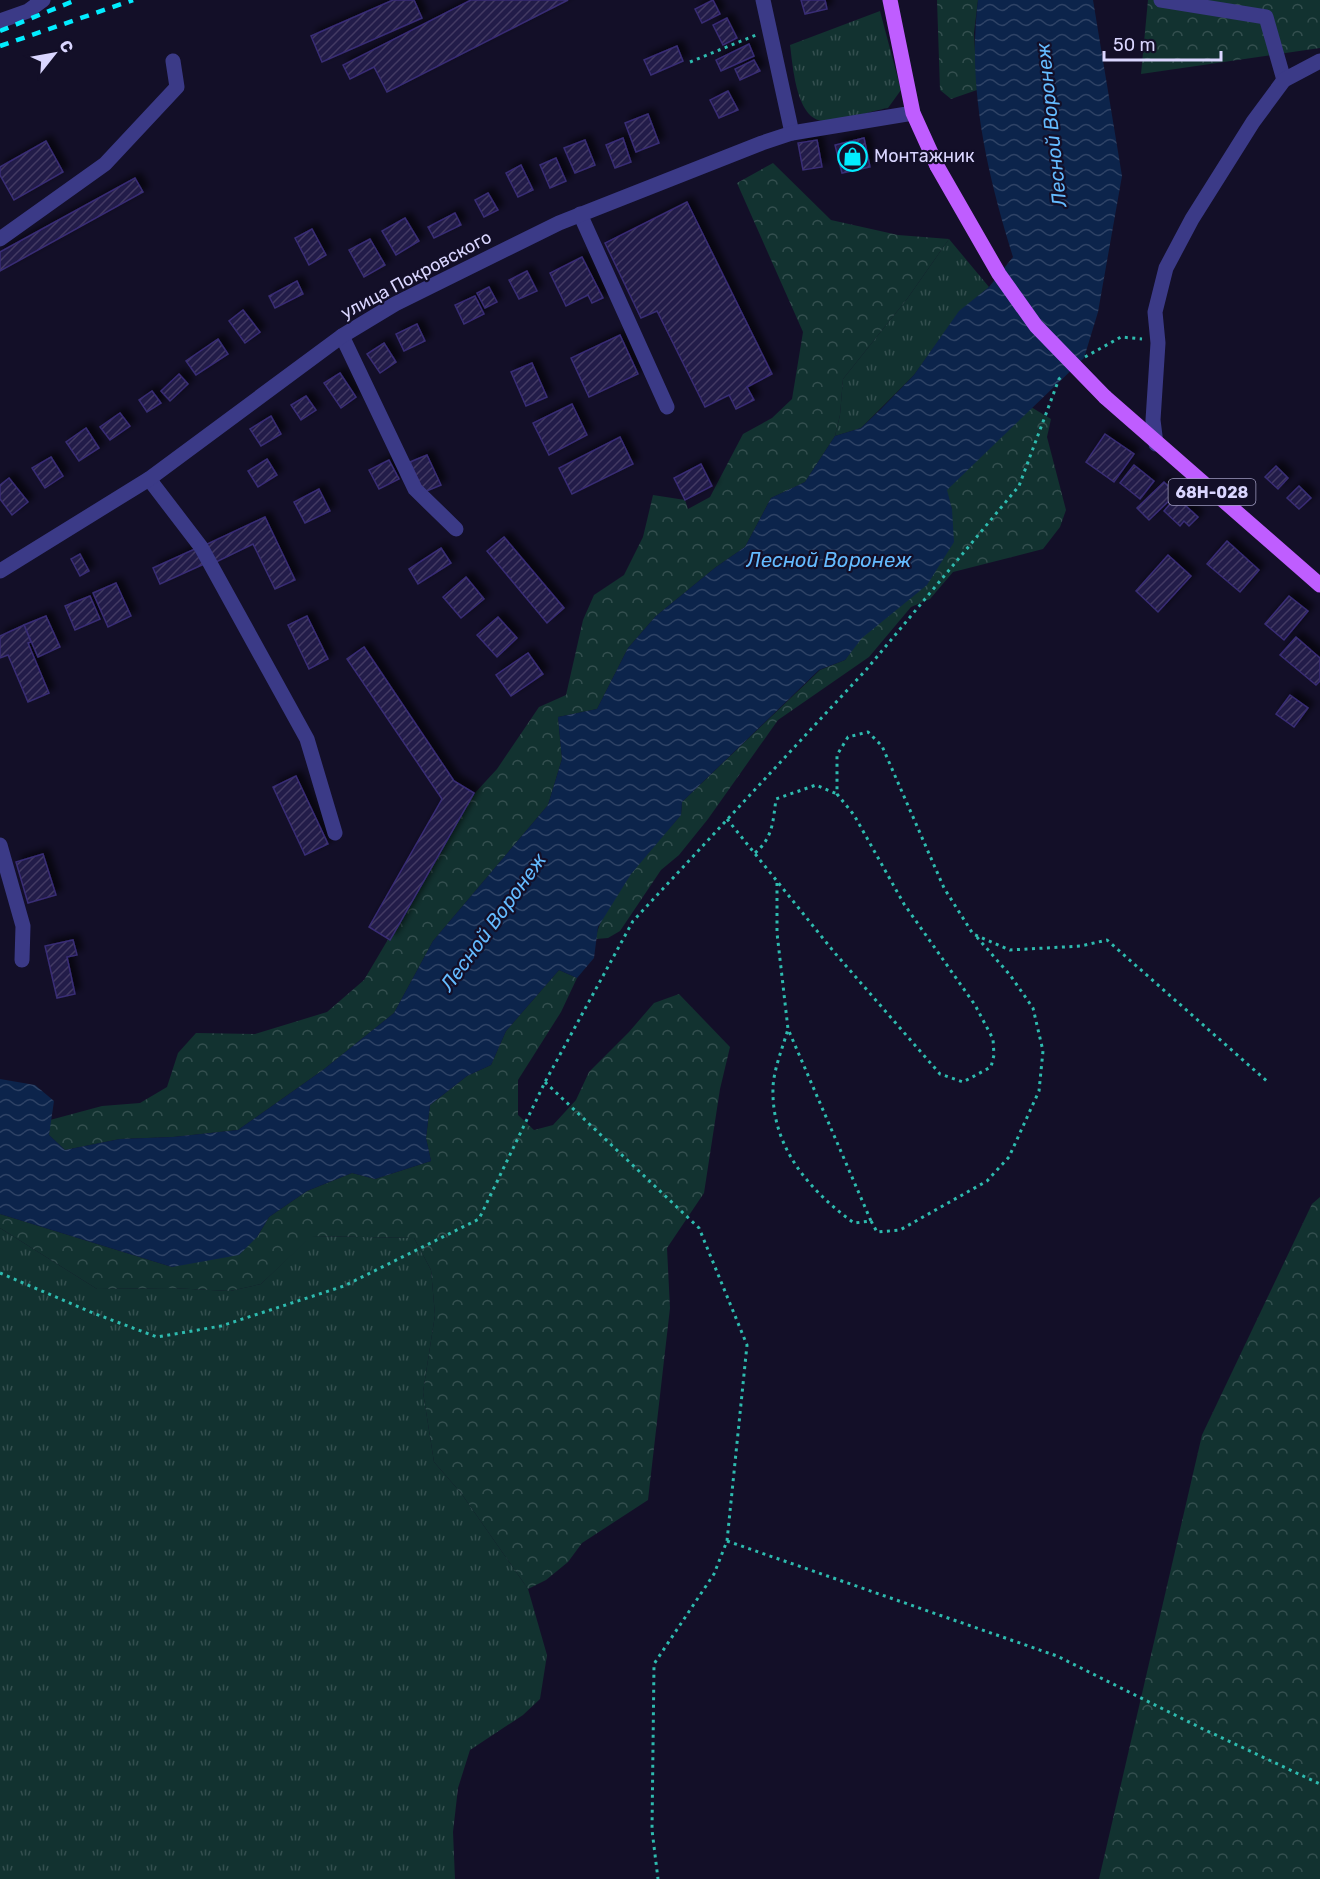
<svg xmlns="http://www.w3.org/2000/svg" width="1320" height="1879" viewBox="0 0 1320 1879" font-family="Rubik,sans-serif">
  <defs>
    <pattern id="grass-tufts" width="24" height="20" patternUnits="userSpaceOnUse" patternTransform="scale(1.5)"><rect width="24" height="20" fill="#123230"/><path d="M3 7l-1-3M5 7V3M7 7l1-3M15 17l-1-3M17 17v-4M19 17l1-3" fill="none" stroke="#344f4f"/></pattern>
    <pattern id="forest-crowns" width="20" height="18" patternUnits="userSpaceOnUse" patternTransform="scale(1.5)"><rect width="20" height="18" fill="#123230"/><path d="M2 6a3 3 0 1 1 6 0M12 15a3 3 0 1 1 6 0" fill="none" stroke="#344f4f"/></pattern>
    <pattern id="water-waves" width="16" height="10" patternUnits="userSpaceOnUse" patternTransform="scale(1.5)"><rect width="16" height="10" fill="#0c244b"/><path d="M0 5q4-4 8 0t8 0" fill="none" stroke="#2f4366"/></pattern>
    <pattern id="building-hatch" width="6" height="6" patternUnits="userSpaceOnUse" patternTransform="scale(1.5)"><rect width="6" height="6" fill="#231b49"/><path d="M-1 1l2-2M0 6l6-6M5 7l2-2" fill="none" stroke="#423b64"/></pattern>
    <filter id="shadow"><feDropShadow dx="5.5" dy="-5.5" stdDeviation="3" flood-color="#0009"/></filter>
  </defs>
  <rect width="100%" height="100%" fill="#130f28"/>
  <g fill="url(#grass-tufts)">
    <path d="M880 11 901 90 888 108C870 111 841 122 824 121 796 120 793 66 790 45Z"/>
    <path d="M949 239 989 287 959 312 914 375 861 428 835 436 840 415 843 379 907 299Z"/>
    <path d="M0 1228 97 1289 171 1288 230 1291 261 1284 311 1236 414 1238 431 1270 435 1315 423 1392 434 1462 461 1493 528 1589 547 1655 540 1699 523 1715 470 1750 458 1788 453 1832 455 1879H0Z"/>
  </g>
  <g fill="url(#forest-crowns)">
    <path d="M937 0H978L974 33 977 90 951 99 940 90Z"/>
    <path d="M1148 0H1320V48L1141 74Z"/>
    <path d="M773 163 831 220 898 235 949 239 907 299 843 379 840 415 835 436 805 482 771 498 745 547 716 567 656 616 628 648 597 709 558 717 562 759 548 805 433 941 394 1013 323 1070 238 1130 173 1137 120 1139 65 1150 49 1135 50 1120 102 1106 140 1103 167 1087 178 1053 196 1033 255 1034 327 1012 364 980 474 794 497 769 539 707 566 695 583 620 594 595 624 575 643 537 653 495 685 500 688 509 710 497 743 434 772 418 792 399 803 332 737 183Z"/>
    <path d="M1031 407 1051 419 1047 437 1066 510 1060 527 1043 549 953 572 930 599 911 607 869 657 778 720 708 819 679 855 661 870 620 931 608 938 596 939C601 902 656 844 681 815L682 802 820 670 845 660 952 509 946 490Z"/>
    <path d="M559 970 577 978 561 1012 518 1080V1115L534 1130 553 1125 576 1100 589 1072 629 1032 654 1003 679 994 730 1047 720 1089 704 1193 667 1248 670 1308 648 1500 582 1543 568 1562 546 1580 528 1589 461 1493 434 1462 423 1392 435 1315 431 1270 414 1238 312 1236 261 1284 230 1291 171 1288 97 1289 0 1228V1214L172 1267 257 1237 269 1217 307 1191 352 1173 375 1179 431 1161 426 1138 430 1105 467 1076 491 1065 506 1031Z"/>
    <path d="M1320 1197V1879H1099L1202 1435 1312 1204Z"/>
  </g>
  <path fill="url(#water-waves)" d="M978 0H1093L1122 176 1098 312 1084 358 947 490 952 509 954 542 927 585 862 638 845 660 819 670 682 802 681 815 631 874 598 927 594 958 577 978 559 970 506 1031 491 1065 467 1076 430 1105 426 1138 431 1161 375 1179 352 1173 307 1191 269 1217 257 1237 239 1255 172 1267 0 1214V1079L35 1085 54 1101 49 1135 65 1150 120 1139 173 1137 238 1130 323 1070 394 1013 433 941 548 805 562 759 558 717 597 709 628 648 656 616 716 567 745 547 771 498 805 482 835 436 861 428 881 409 914 375 959 311 989 287 1013 257C987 173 967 88 978 0Z"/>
  <g fill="url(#building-hatch)" stroke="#392d75" stroke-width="1.5" filter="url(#shadow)">
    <path d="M393 0H414L422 18 322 62 311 36Z"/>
    <path d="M471 0H568L387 92 374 67 350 79 343 65Z"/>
    <path d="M713 0 720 14 702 23 695 9Z"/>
    <path d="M801 0H825L827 9 805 14Z"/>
    <path d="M727 18 737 38 723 45 713 25Z"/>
    <path d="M749 44 754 56 721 71 716 60Z"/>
    <path d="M677 46 683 61 651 75 644 60Z"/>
    <path d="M754 60 760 71 740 80 735 69Z"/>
    <path d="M728 91 738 110 719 118 710 100Z"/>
    <path d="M648 114 659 143 636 152 625 123Z"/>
    <path d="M623 138 631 162 615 168 606 145Z"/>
    <path d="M864 138 870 167 842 173 835 145Z"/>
    <path d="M585 140 595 165 575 173 564 148Z"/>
    <path d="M817 140 822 167 803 170 798 143Z"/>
    <path d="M46 141 63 172 14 200 0 175V167Z"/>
    <path d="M556 158 566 181 550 188 540 165Z"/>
    <path d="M521 165 533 190 518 197 506 173Z"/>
    <path d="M135 178 143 192 0 271V252Z"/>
    <path d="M488 193 498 210 484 217 475 200Z"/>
    <path d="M687 202 772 374 747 387 754 400 736 409 729 395 705 407 657 311 641 318 605 243Z"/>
    <path d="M455 213 461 225 434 238 428 227Z"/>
    <path d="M405 218 419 241 396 255 382 231Z"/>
    <path d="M312 229 326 255 309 265 295 238Z"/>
    <path d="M370 239 385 265 364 277 349 250Z"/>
    <path d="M582 257 603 298 592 303 588 295 566 306 550 273Z"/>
    <path d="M527 271 537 291 519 299 509 280Z"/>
    <path d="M297 281 303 294 275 308 269 296Z"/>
    <path d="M489 287 497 302 485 308 477 293Z"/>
    <path d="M475 296 484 314 464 324 455 305Z"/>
    <path d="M243 310 260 332 245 343 229 321Z"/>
    <path d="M417 324 425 341 404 351 396 334Z"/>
    <path d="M620 335 638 374 589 397 571 358Z"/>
    <path d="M218 339 228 354 196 375 186 361Z"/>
    <path d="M384 343 396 362 380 373 367 354Z"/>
    <path d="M532 363 547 397 526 406 511 372Z"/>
    <path d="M340 373 356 397 341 408 324 383Z"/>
    <path d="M179 374 188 384 170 401 161 391Z"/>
    <path d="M152 391 161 403 147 412 139 400Z"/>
    <path d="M306 396 316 410 301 420 291 405Z"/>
    <path d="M572 404 587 435 549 455 533 423Z"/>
    <path d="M120 413 130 426 110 440 100 427Z"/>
    <path d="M271 416 281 434 261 446 250 429Z"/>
    <path d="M86 428 99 448 79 461 66 442Z"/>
    <path d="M1105 434 1134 454 1114 482 1086 462Z"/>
    <path d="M620 437 633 464 572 494 559 468Z"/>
    <path d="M427 455 441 485 424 492 410 462Z"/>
    <path d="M51 457 63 476 45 488 32 468Z"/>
    <path d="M267 459 277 475 258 487 248 471Z"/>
    <path d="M389 460 399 479 379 489 369 470Z"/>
    <path d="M701 464 712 486 685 500 674 478Z"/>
    <path d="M1134 465 1154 481 1140 499 1120 483Z"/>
    <path d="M1276 466 1288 478 1278 489 1265 477Z"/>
    <path d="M9 478 28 502 12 515 0 499V485Z"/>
    <path d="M1164 482 1176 494 1149 520 1137 508Z"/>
    <path d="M1299 486 1311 498 1299 509 1287 498Z"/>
    <path d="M319 489 330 511 305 523 294 502Z"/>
    <path d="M1176 497 1198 517 1189 526 1184 521 1180 526 1164 511Z"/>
    <path d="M265 517 295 580 275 589 253 544 214 563 205 545Z"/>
    <path d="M504 537 564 608 547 623 487 551Z"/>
    <path d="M1227 541 1259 570 1240 592 1207 564Z"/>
    <path d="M197 548 204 564 160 584 153 568Z"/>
    <path d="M441 548 451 563 418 584 409 569Z"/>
    <path d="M80 554 89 571 80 576 71 559Z"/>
    <path d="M1168 555 1191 576 1158 612 1136 591Z"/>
    <path d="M466 577 484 599 461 618 443 597Z"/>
    <path d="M116 583 131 616 108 627 93 593Z"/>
    <path d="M90 596 100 619 75 630 65 606Z"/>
    <path d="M1289 596 1308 611 1284 640 1265 624Z"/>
    <path d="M46 616 60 647 38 657 24 625Z"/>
    <path d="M307 616 328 659 309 669 288 625Z"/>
    <path d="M498 617 517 638 497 657 477 635Z"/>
    <path d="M24 625 31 642 28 643 49 693 28 702 8 655 0 658V636Z"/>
    <path d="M1296 637 1320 658V681L1316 685 1280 655Z"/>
    <path d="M364 647 454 781 474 793 390 940 369 927 442 799 347 659Z"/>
    <path d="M528 653 543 674 511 696 496 675Z"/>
    <path d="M1290 695 1308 708 1294 727 1276 714Z"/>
    <path d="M296 776 328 844 305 855 273 787Z"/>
    <path d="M43 854 56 895 28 903 16 862Z"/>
    <path d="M73 940 77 955 67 957 75 994 57 998 45 946Z"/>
  </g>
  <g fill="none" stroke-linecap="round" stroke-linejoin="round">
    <g stroke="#2ebbaf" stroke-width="3" stroke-dasharray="3 4.5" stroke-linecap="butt">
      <path d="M690 62 756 35"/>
      <path d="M1085 357 1121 337 1142 339"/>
      <path d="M727 819 834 952 940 1074 963 1082 991 1067 994 1055 993 1039 975 1005 904 904 854 815 837 794V755L848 737 868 732 882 746 944 888 973 934 1010 950 1081 946 1107 940 1269 1083"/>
      <path d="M755 853C773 838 773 821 776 799L816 785 837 794"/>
      <path d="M777 883V933L788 1029 871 1221 854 1223C809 1190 771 1147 773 1087 774 1068 783 1047 788 1029"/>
      <path d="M545 1082 699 1228 747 1345 727 1541 714 1574 654 1664 652 1830 658 1879"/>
      <path d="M871 1221 877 1232 900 1230 987 1181 1009 1157 1039 1091 1043 1051 1033 1008 1010 975 975 935"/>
      <path d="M0 1273 93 1313 157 1337 221 1326 344 1286 479 1219 545 1082 633 921 866 670 1019 486 1059 379 1063 375"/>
      <path d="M727 1541 1057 1656 1201 1728 1320 1784"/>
    </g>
    <g stroke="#3b3a87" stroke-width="15">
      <path d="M763 0 792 133"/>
      <path d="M1161 0 1266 17 1284 80"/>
      <path d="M0 21 28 11 43 0"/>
      <path d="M580 214 667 407"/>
      <path d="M0 239 105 164 177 87 173 61"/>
      <path d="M342 336 415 489 456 529"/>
      <path d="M1156 444 1153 420 1158 343 1155 312 1166 268 1192 219 1253 122 1284 80 1320 61"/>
      <path d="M149 479 201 547 307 739 335 833"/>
      <path d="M0 571 149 479 342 336 395 304 559 223 762 143 792 133 913 113"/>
      <path d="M0 845 23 926 22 960"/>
    </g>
    <g stroke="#bf5dff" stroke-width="15">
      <path d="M890 0 913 113 937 166"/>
      <path d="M1105 397 1320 585"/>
    </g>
    <g stroke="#02ecff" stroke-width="4.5" stroke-dasharray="9 8" stroke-linecap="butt">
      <path d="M0 31 76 0"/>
      <path d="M0 46 133 0"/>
    </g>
    <path stroke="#bf5dff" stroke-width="15" d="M937 166 999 274 1036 326 1105 397"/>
  </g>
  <defs>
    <symbol id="shop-ring" viewBox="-11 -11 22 22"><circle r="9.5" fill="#130f28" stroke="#02ecff" stroke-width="1.5"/><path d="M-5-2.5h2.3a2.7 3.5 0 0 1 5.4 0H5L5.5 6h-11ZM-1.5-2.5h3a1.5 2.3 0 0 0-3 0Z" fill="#02ecff"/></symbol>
  </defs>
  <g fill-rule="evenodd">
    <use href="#shop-ring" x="836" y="140" width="33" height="33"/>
  </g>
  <g text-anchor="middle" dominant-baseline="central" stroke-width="4.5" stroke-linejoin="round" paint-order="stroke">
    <rect fill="#130f28" stroke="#9e9abe" stroke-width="1.5" x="1168.5" y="479" width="87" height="26" rx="4.5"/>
    <g font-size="16" font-weight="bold" fill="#dad6ff">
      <text x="1212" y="492">68Н-028</text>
    </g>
    <g font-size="18" fill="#dad6ff" stroke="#130f28" text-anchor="start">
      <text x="874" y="156">Монтажник</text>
    </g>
    <g font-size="18" fill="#dad6ff" stroke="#130f28">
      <text transform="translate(416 275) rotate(-28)">улица Покровского</text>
    </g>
    <g font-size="20" font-style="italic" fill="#64bbff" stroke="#130f28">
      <text transform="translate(1051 125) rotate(-96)">Лесной Воронеж</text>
      <text x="829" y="560">Лесной Воронеж</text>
      <text transform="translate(493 922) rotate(-54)">Лесной Воронеж</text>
    </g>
  </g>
  <g transform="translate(54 54) rotate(59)" stroke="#130f28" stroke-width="4.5" paint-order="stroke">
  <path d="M0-4.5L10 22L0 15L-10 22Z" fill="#dad6ff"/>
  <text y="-9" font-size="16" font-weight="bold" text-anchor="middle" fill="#dad6ff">С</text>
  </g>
  <path d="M1104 51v9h117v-9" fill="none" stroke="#dad6ff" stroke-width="3"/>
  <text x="1113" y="51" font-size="18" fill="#dad6ff" stroke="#130f28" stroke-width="4.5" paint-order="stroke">50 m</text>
</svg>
